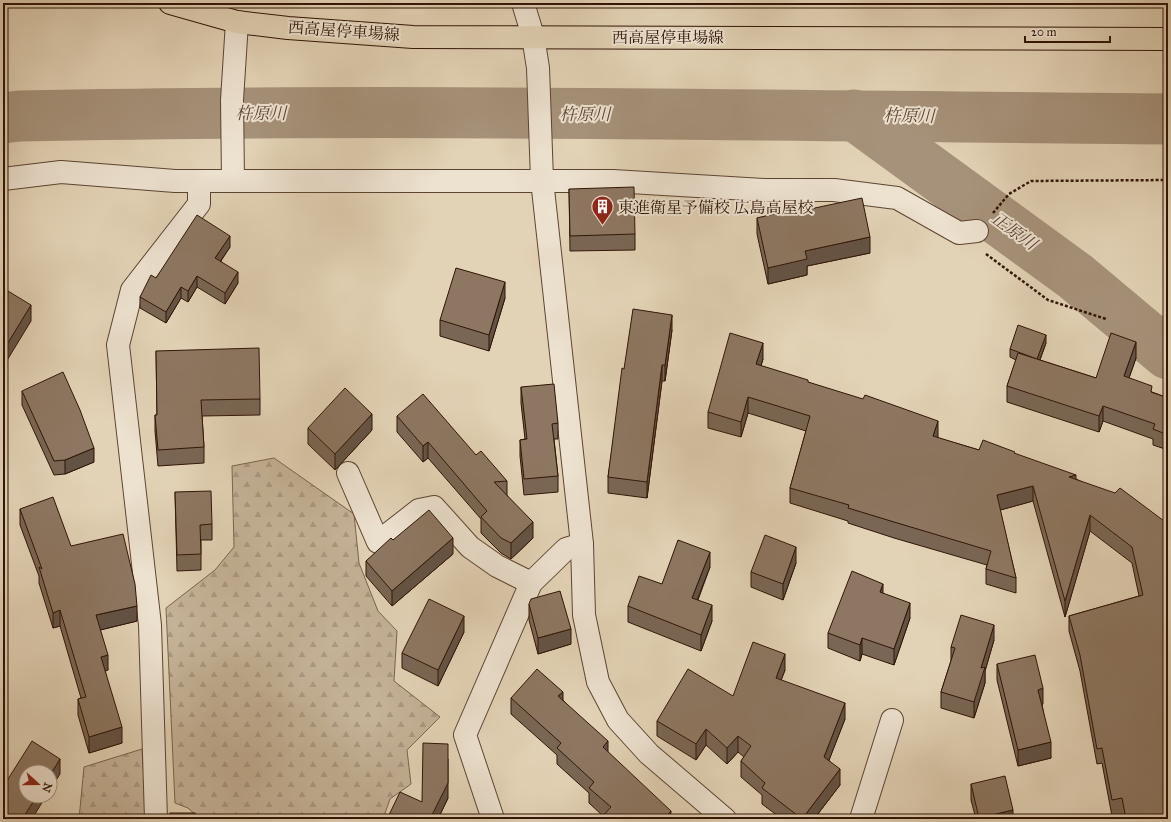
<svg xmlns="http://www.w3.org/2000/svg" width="1171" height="822" viewBox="0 0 1171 822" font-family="'IM FELL Great Primer','Noto Serif JP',serif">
  <defs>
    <pattern id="forest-firs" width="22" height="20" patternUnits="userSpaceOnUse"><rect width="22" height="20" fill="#c5b398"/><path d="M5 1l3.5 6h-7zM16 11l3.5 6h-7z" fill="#aa9982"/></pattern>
  </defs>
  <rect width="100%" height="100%" fill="#e3d3b6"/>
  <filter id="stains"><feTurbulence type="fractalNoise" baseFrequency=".005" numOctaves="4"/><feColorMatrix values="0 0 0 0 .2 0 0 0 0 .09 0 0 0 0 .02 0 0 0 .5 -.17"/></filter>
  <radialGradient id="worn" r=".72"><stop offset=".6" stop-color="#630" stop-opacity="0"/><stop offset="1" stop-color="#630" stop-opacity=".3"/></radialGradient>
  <g fill="url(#forest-firs)" stroke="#7a644f">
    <path d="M274 458 354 514 359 563 378 611 397 631 394 681 440 717 407 750 411 784 390 799 383 819H200L188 808 175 803 166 608 215 570 234 547 232 466Z"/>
    <path d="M142 749 147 819H79L84 767Z"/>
  </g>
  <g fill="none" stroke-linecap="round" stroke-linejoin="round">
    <g stroke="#a6927a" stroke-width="51">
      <path d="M854 115 1075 276 1168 354"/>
      <path d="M3 118 19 116C402 108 785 116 1168 119"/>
    </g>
    <defs>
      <g id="minor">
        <path d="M523 3 533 36 538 68 542 180 582 544 584 615 598 682 618 720 649 754 725 819"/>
        <path d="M3 179 61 172 175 181H613L765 190H834L897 198 959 233 977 231"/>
        <path d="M233 180 232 100 237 22"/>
        <path d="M348 473 378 542 419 510 434 507 470 547 497 566 531 583"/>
        <path d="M156 819 150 625 118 345 132 290 199 204V181"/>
        <path d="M493 819 465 735 531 583 566 549 582 544"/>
        <path d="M861 819 892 720"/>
      </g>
      <path id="major" d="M170 3 237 22 288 28 413 37 1168 39"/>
    </defs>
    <use href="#minor" stroke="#5d4432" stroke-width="24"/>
    <use href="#major" stroke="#301406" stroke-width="24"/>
    <g stroke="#301406" stroke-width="2.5" stroke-dasharray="3 2" stroke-linecap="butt">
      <path d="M993 213 1009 194 1031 181 1168 180"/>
      <path d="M986 254 1048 300 1106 319"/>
    </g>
    <use href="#minor" stroke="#ede2d0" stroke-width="22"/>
    <use href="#major" stroke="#e3d3b6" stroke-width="22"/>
  </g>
  <g fill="#796654" stroke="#301406">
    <path d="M569 189 635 234V250L570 251Z"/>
    <path d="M796 212 870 253 807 266V275L768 284 757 234V218Z"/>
    <path d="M230 247 221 261 238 283 225 304 197 287 188 302 181 298 166 323 140 308V297L156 278Z"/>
    <path d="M505 298 489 351 440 336V320Z"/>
    <path d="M672 330 665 381H662L647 498 608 493V477L624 369Z"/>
    <path d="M1046 343 1040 360 1096 378 1136 358 1129 378 1152 392 1168 398V450L1153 445V439L1103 421 1099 432 1007 402V386L1016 360 1010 357V349Z"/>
    <path d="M156 351 260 399V415L202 416 204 447V463L158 466 155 431V415H157Z"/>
    <path d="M763 359 761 366 808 382 938 437V438L979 450 1015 454 1076 479 1168 524V819H1123L1122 814 1112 816 1102 763 1097 764 1080 671 1069 631V616L1139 596 1132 563 1090 531 1065 617 1033 501 1000 510 1016 578V593L986 584V569L987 565 894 538 848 523V521L790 503V488L806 431 748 413 741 437 708 428V412Z"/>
    <path d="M521 387 558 423V439H554L558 476V492L524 495 520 456V440L525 439 521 403Z"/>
    <path d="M22 391 94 462 65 474 54 475 22 405Z"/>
    <path d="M397 416 476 455 507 481V495L533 538 511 559 501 553 481 533V519L428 458 423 462 397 432Z"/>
    <path d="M308 428 372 430 335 470 308 444Z"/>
    <path d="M175 492 212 524V540H201V570L177 571Z"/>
    <path d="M20 509 71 546 137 621 100 630 108 670 105 671 122 743 89 753 78 715V699L81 698 60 626 53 628 39 583V576L20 525Z"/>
    <path d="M393 540 453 554 392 606 366 576V561Z"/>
    <path d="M796 563 783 600 751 587V572Z"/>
    <path d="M710 567 698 600 712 621 701 651 628 622V606L662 584Z"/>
    <path d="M883 593 910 618 894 665 862 654 860 661 828 648V633Z"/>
    <path d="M529 604 571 644 538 654 529 620Z"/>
    <path d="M464 632 438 686 402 668V653Z"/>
    <path d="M994 640 985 671V683L974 718 941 708V692L951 661V647Z"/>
    <path d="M997 664 1043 704H1042L1051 758 1018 766 997 680Z"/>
    <path d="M785 670 781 680 845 719 829 760 840 785 814 819H782L762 804V795L741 777V761L744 757 738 752 727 764 706 745 696 760 657 736V721L733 696Z"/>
    <path d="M511 698 563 700 608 752 671 819 603 816 589 803V793L557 764V755L511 714Z"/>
    <path d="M971 784 1013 819H976L971 800Z"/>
    <path d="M448 798 438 819H389V815L422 802Z"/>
  </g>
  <g fill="#635345" stroke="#301406">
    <path d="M230 236V247L215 269V258Z"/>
    <path d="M870 237V253L807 266V275L768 284V268L805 251Z"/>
    <path d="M238 272V283L225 304V293Z"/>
    <path d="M197 276V287L188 302V291Z"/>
    <path d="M505 282V298L489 351V335Z"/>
    <path d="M181 287V298L166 323V312Z"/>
    <path d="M31 305V321L3 367V351Z"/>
    <path d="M672 315V330L665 381V365Z"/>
    <path d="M1046 335V343L1037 367V359Z"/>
    <path d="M1136 342V358L1124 392V376Z"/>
    <path d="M763 343V359L756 380V364Z"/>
    <path d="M662 365V381L647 498V482Z"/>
    <path d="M748 397V413L741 437V422Z"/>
    <path d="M1103 406V421L1099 432V416Z"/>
    <path d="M372 414V430L335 470V454Z"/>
    <path d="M938 421V437L933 452V436Z"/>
    <path d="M428 442V458L423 462V446Z"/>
    <path d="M94 448V462L65 474V460Z"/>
    <path d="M1076 475V490L1069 477Z"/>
    <path d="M1033 486V501L997 511V495Z"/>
    <path d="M1090 515V531L1065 617V601Z"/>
    <path d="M533 522V538L511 559V543Z"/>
    <path d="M453 538V554L392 606V591Z"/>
    <path d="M796 547V563L783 600V584Z"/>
    <path d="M710 552V567L692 613V598Z"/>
    <path d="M883 584V599L880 592Z"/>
    <path d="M910 603V618L894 665V649Z"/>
    <path d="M712 605V621L701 651V635Z"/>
    <path d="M137 606V621L96 631V615Z"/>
    <path d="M60 610V626L53 628V613Z"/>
    <path d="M464 616V632L438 686V670Z"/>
    <path d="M994 625V640L985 671V683L974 718V702L981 668Z"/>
    <path d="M571 629V644L538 654V638Z"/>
    <path d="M862 638V654L860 661V645Z"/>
    <path d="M785 654V670L776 694V678Z"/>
    <path d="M108 655V670L101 673V657Z"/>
    <path d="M1043 688V704L1038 705V690Z"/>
    <path d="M563 692V707L558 696Z"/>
    <path d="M845 703V719L824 773V757Z"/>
    <path d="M122 727V743L89 753V737Z"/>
    <path d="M706 729V745L696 760V744Z"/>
    <path d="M738 736V752L727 764V748Z"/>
    <path d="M608 741V757L603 747Z"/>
    <path d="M1051 742V758L1018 766V750Z"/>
    <path d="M60 759V774L50 790V775Z"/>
    <path d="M448 759V798L438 819H430Z"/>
    <path d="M840 769V785L814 819H802Z"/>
    <path d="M37 796H46L32 819H22Z"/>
    <path d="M1013 810V819H979V818Z"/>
    <path d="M671 811V819H664Z"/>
  </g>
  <g fill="#8d7762" stroke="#301406">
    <path d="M634 187 635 234 570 236 569 189Z"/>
    <path d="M862 198 870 237 805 251 807 259 768 268 757 218 795 209 796 212Z"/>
    <path d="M197 215 230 236 215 258 238 272 225 293 197 276 188 291 181 287 166 312 140 297 151 275 156 278Z"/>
    <path d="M456 268 505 282 489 335 440 320Z"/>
    <path d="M3 288 31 305 3 351Z"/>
    <path d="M633 309 672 315 665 365H662L647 482 608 477 622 368 624 369Z"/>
    <path d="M1018 325 1046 335 1037 359 1010 349Z"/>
    <path d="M730 333 763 343 756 364 808 380V382L863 399 865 395 938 421 933 436 979 450 983 440 1015 452 1014 453 1076 475 1069 477 1115 493 1120 488 1168 524V545H1167L1168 551V819H1126L1122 798 1112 800 1102 748 1097 749 1080 655 1069 616 1143 595 1132 547 1090 515 1065 601 1033 486 997 495 1016 578 986 569 991 551 894 522 848 508 849 505 790 488 810 416 748 397 741 422 708 412Z"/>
    <path d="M1111 333 1136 342 1124 376 1152 386 1151 392 1168 398V435L1153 429 1155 424 1103 406 1099 416 1007 386 1018 353 1096 378Z"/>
    <path d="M259 348 260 399 201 400 204 447 158 450 155 415H157L156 351Z"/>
    <path d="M63 372 80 410 94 448 65 460 54 461 22 391Z"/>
    <path d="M554 384 558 423 552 424 558 476 524 479 520 440 527 439 521 387Z"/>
    <path d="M345 388 372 414 335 454 308 428Z"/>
    <path d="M423 394 476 455 481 451 507 481 494 482 533 522 511 543 501 538 481 517 487 511 428 442 423 446 397 416Z"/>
    <path d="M211 491 212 524 200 525 201 554 177 555 175 492Z"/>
    <path d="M53 497 71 546 123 534 135 584 137 606 96 615 108 655 101 657 122 727 89 737 78 699 86 697 60 610 53 613 39 567 42 569 20 509Z"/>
    <path d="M429 510 453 538 392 591 366 561 391 538 393 540Z"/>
    <path d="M765 535 796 547 783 584 751 572Z"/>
    <path d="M678 540 710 552 692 598 712 605 701 635 628 606 639 576 662 584Z"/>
    <path d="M852 571 883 584 880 592 910 603 894 649 862 638 860 645 828 633Z"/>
    <path d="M560 591 571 629 538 638 529 604 531 599Z"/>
    <path d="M429 599 464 616 438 670 402 653Z"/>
    <path d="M961 615 994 625 981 668 985 667 974 702 941 692 955 648 951 647Z"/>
    <path d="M753 642 785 654 776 678 845 703 824 757 840 769 802 819 762 788 765 783 741 761 751 746 738 736 727 748 706 729 696 744 657 721 688 669 733 696Z"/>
    <path d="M1035 655 1043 688 1038 690 1051 742 1018 750 997 664Z"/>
    <path d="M537 669 563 692 558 696 608 741 603 747 671 811 664 819H600L611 807 589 788 594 782 557 748 561 743 511 698Z"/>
    <path d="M32 741 60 759 50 775V772H26V796H37L22 819H3V787Z"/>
    <path d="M423 743 448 744V783L430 819H398L389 815 400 792 422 802Z"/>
    <path d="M1005 776 1013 810 979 818 971 784Z"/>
    <rect x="170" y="813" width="25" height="6"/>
  </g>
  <defs>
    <symbol id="building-pin" viewBox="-11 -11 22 30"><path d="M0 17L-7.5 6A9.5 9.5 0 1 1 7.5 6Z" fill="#8f2418" stroke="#ede2d0"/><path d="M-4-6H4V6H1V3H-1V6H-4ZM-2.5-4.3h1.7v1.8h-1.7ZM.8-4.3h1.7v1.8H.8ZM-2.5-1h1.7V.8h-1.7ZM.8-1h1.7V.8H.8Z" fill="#fff"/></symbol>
  </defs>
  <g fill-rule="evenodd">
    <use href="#building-pin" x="590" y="194" width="25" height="34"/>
  </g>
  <g text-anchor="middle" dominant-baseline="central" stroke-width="4" stroke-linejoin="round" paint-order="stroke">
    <g font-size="16" fill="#301406" stroke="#ede2d0">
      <text transform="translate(344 31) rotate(4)">西高屋停車場線</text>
      <text x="668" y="37">西高屋停車場線</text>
    </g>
    <g font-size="16" fill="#301406" stroke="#ede2d0" text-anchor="start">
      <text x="618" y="207">東進衛星予備校 広島高屋校</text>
    </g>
    <g font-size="17" font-style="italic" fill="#5f4634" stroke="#ede2d0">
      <text x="261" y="113">杵原川</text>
      <text x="585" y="114">杵原川</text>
      <text transform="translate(909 116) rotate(1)">杵原川</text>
      <text transform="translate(1014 231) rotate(36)">正原川</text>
    </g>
  </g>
  <rect width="1171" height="822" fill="none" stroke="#e3d3b6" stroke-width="16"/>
  <rect x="4" y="4" width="1163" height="814" fill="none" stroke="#301406" stroke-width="2"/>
  <rect x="8" y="8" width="1155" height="806" fill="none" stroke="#301406"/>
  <g transform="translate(38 784) rotate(111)"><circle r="19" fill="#ede2d0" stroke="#a1907f"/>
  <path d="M0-3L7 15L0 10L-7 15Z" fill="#8f2418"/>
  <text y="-6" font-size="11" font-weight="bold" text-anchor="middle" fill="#301406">N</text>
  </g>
  <path d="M1025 36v6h85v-6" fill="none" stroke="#301406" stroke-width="2"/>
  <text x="1031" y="36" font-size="12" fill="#301406" stroke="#ede2d0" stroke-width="3" paint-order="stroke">20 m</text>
  <rect width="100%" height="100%" filter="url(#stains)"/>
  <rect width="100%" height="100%" fill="url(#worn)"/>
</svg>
